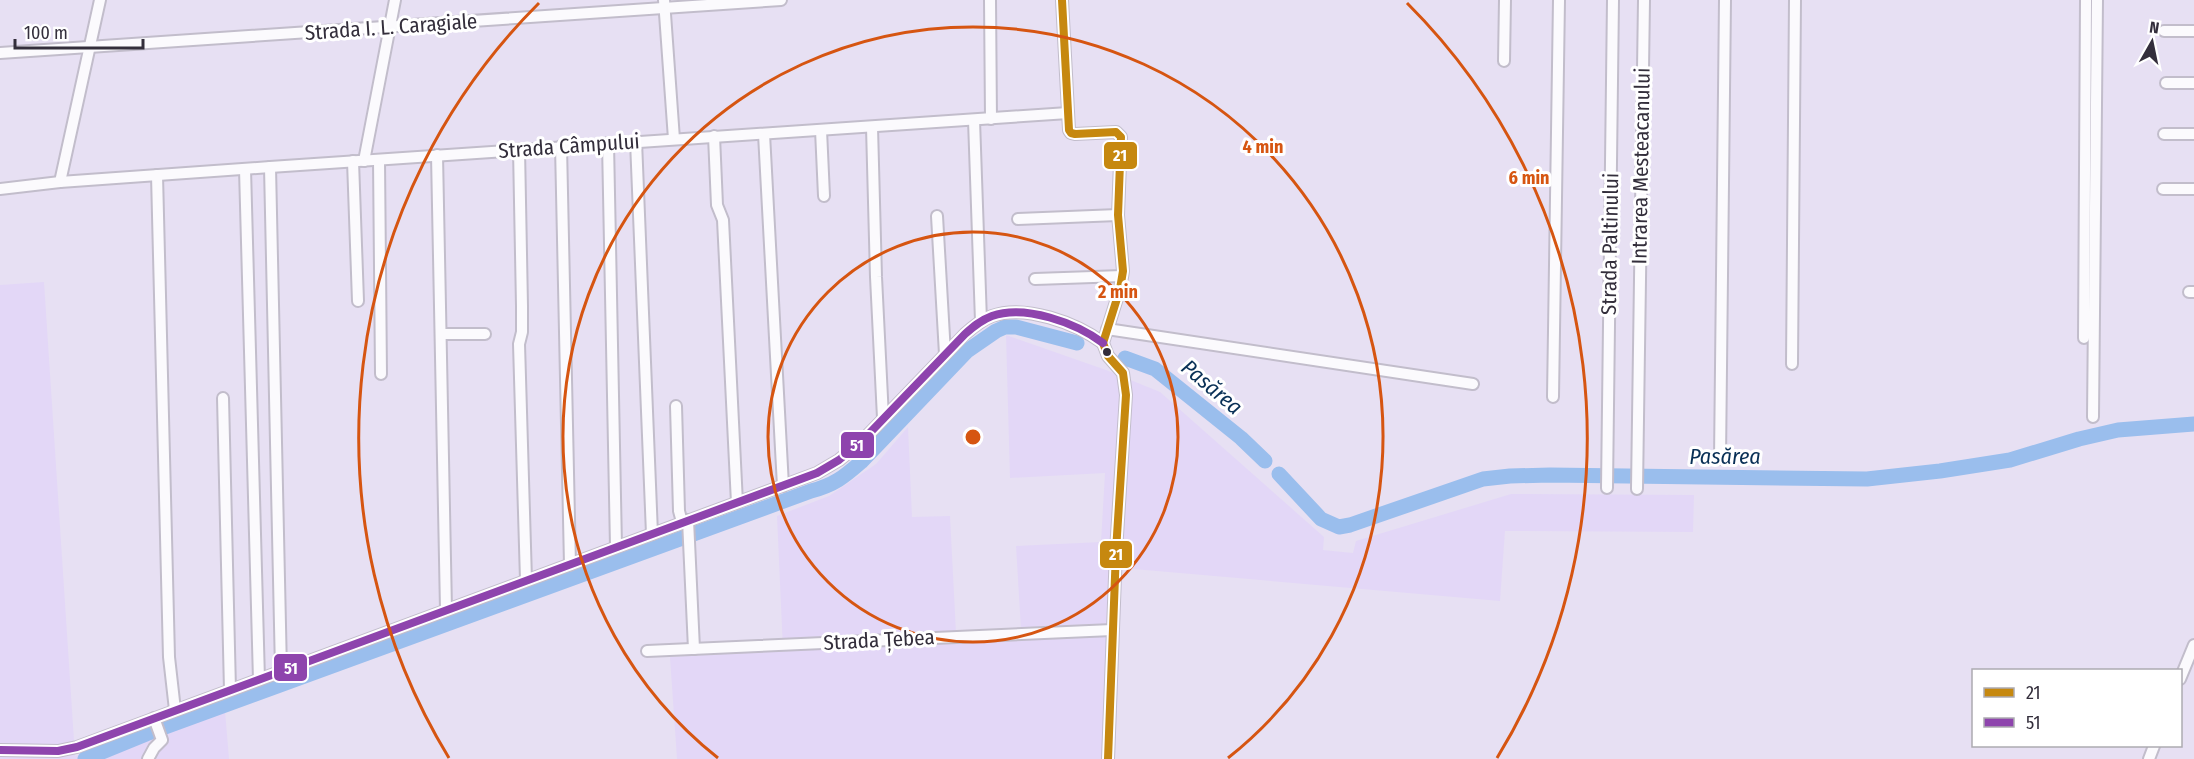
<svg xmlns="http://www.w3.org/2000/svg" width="2194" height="759" viewBox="0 0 2194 759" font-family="'Fira Sans Condensed',sans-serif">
  <rect width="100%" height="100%" fill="#e7e0f3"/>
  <g fill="#e3d7f7">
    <path d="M44 282 75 756 224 699 229 759H0V285Z"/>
    <path d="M1006 335 1106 370 1160 392 1324 537 1323 550 1353 553 1356 541 1511 494 1694 495 1693 532 1505 531 1500 601 1122 568 1115 759H677L670 657 783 650 777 516 829 496 876 464 908 427 912 517 950 516 956 633 1021 629 1016 546 1101 542 1105 473 1010 478Z"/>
  </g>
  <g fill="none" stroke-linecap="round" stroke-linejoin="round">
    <g stroke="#9abeed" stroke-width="15">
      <path d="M1125 358 1155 369 1241 438 1265 461"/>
      <path d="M1279 474 1321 519 1339 527 1350 525 1483 479 1510 476 1550 475 1867 479 1940 471 2010 460 2079 439 2118 430 2194 424"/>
      <path d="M85 759 146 734 811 491C834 485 844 477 861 462L967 351 996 331 1005 327H1016L1077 343"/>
    </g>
    <defs>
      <g id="minor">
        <path d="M664 0 674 139"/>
        <path d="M990 0 991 119"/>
        <path d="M1062 0 1069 130 1071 133 1075 134 1116 132 1121 137 1118 215 1123 271 1120 289 1103 343 1108 356 1123 373 1126 395 1116 551 1108 759"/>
        <path d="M2164 31H2194"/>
        <path d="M0 53 781 0"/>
        <path d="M1504 61 1505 0"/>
        <path d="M2166 83H2194"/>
        <path d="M974 120 981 321"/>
        <path d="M872 127 876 277 883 418"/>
        <path d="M821 130 824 196"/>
        <path d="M764 134 783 486"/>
        <path d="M2164 134H2194"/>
        <path d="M714 136 717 205 723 220 737 503"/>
        <path d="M636 141 652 534"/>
        <path d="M608 143 616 547"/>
        <path d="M561 146 570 565"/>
        <path d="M519 149 522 306V332L519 344 526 580"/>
        <path d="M437 155 446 610"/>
        <path d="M379 160 381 374"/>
        <path d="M353 161 358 301"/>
        <path d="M364 161 395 0"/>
        <path d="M270 167 281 671"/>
        <path d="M245 169 259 680"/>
        <path d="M157 175 169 657 175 710"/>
        <path d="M60 182 100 0"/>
        <path d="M0 189 60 182 270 167 1068 113"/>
        <path d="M2163 189H2194"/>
        <path d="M937 216 945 354"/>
        <path d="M1018 219 1118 215"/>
        <path d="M1035 279 1122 276"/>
        <path d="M2189 292H2194"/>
        <path d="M1107 329 1473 384"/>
        <path d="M441 334H485"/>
        <path d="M2084 338 2086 0"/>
        <path d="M1792 364 1795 0"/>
        <path d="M1553 397 1559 0"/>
        <path d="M223 398 230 690"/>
        <path d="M676 406 679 511 682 522"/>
        <path d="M2093 417 2097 0"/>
        <path d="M1720 459 1725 0"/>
        <path d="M1607 488 1613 0"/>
        <path d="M1637 489 1644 0"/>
        <path d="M688 520 694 649"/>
        <path d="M647 651 1112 630"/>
        <path d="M2180 679 2194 645"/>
        <path d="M0 750 58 751 77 747 817 473 839 460 861 442 965 334C973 327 981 320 992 316 1025 304 1076 323 1103 343"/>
        <path d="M148 759 154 748 162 740 154 718"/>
        <path d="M2149 759 2154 746"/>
      </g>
    </defs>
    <use href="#minor" stroke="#c2bdcb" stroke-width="14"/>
    <use href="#minor" stroke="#fbfafd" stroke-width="10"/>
    <defs>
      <path id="bus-1" d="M1062 0 1069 130 1071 133 1075 134 1116 132 1121 137 1118 215 1123 271 1120 289 1103 343 1108 356 1123 373 1126 395 1116 551 1108 759"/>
      <path id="bus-2" d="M0 750 58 751 77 747 817 473 839 460 861 442 965 334C973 327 981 320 992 316 1025 304 1076 323 1103 343"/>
    </defs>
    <use href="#bus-1" stroke="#fff" stroke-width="12"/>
    <use href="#bus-2" stroke="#fff" stroke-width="12"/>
    <use href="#bus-1" stroke="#c6880f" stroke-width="8"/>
    <use href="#bus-2" stroke="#8e44ad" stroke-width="8"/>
  </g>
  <g fill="none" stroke="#d65511" stroke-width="3">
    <circle cx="973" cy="437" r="205"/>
    <path d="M718 758A410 410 0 1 1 1228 758"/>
    <path d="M449 758A614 614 0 0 1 539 3M1407 3A614 614 0 0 1 1497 758"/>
  </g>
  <circle fill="#332e3b" stroke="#fff" stroke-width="2" cx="1107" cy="352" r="5"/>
  <g text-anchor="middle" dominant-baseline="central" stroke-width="6" stroke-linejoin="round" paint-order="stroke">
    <g font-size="21" fill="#332e3b" stroke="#fff">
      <text transform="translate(391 27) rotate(-4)">Strada I. L. Caragiale</text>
      <text transform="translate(569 146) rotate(-4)">Strada Câmpului</text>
      <text transform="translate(1641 166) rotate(-89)">Intrarea Mesteacanului</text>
      <text transform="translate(1610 244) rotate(-89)">Strada Paltinului</text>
      <text transform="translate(879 640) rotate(-3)">Strada Țebea</text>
    </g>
    <g font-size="22" font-style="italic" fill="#093056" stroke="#fff">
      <text transform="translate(1212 387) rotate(40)">Pasărea</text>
      <text x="1725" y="456">Pasărea</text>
    </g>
  </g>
  <circle cx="973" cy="437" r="9" fill="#d65511" stroke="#fff" stroke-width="3"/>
  <g font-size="18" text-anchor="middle" font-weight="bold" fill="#d65511" stroke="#fff" stroke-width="6" stroke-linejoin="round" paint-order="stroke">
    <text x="1263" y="153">4 min</text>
    <text x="1529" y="184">6 min</text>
    <text x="1118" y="298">2 min</text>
  </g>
  <g stroke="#fff" stroke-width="2">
    <rect x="1103" y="141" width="35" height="29" rx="6" fill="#c6880f"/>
    <rect x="840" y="431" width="35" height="28" rx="6" fill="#8e44ad"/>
    <rect x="1099" y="540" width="34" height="29" rx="6" fill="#c6880f"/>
    <rect x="273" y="653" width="35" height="29" rx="6" fill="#8e44ad"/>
  </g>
  <g font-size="16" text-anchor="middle" font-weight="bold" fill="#fff">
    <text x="1120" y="161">21</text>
    <text x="857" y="451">51</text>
    <text x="1116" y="560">21</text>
    <text x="291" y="674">51</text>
  </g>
  <rect x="1972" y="669" width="210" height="78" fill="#ffffff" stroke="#adabb1" stroke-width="1.5"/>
  <rect x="1984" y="688" width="30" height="9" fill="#c6880f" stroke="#adabb1" stroke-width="1.5"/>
  <text x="2026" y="699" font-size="18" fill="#332e3b">21</text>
  <rect x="1984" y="718" width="30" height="9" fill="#8e44ad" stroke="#adabb1" stroke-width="1.5"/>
  <text x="2026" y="729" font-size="18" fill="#332e3b">51</text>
  <g transform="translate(2152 42) rotate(9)" stroke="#ffffff" stroke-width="4.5" paint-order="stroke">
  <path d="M0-4.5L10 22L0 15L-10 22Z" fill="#332e3b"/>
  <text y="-9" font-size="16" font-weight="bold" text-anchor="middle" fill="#332e3b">N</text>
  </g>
  <path d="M15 39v9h128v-9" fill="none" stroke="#332e3b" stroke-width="3"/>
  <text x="24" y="39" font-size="18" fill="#332e3b" stroke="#ffffff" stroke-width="4.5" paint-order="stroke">100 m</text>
</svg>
